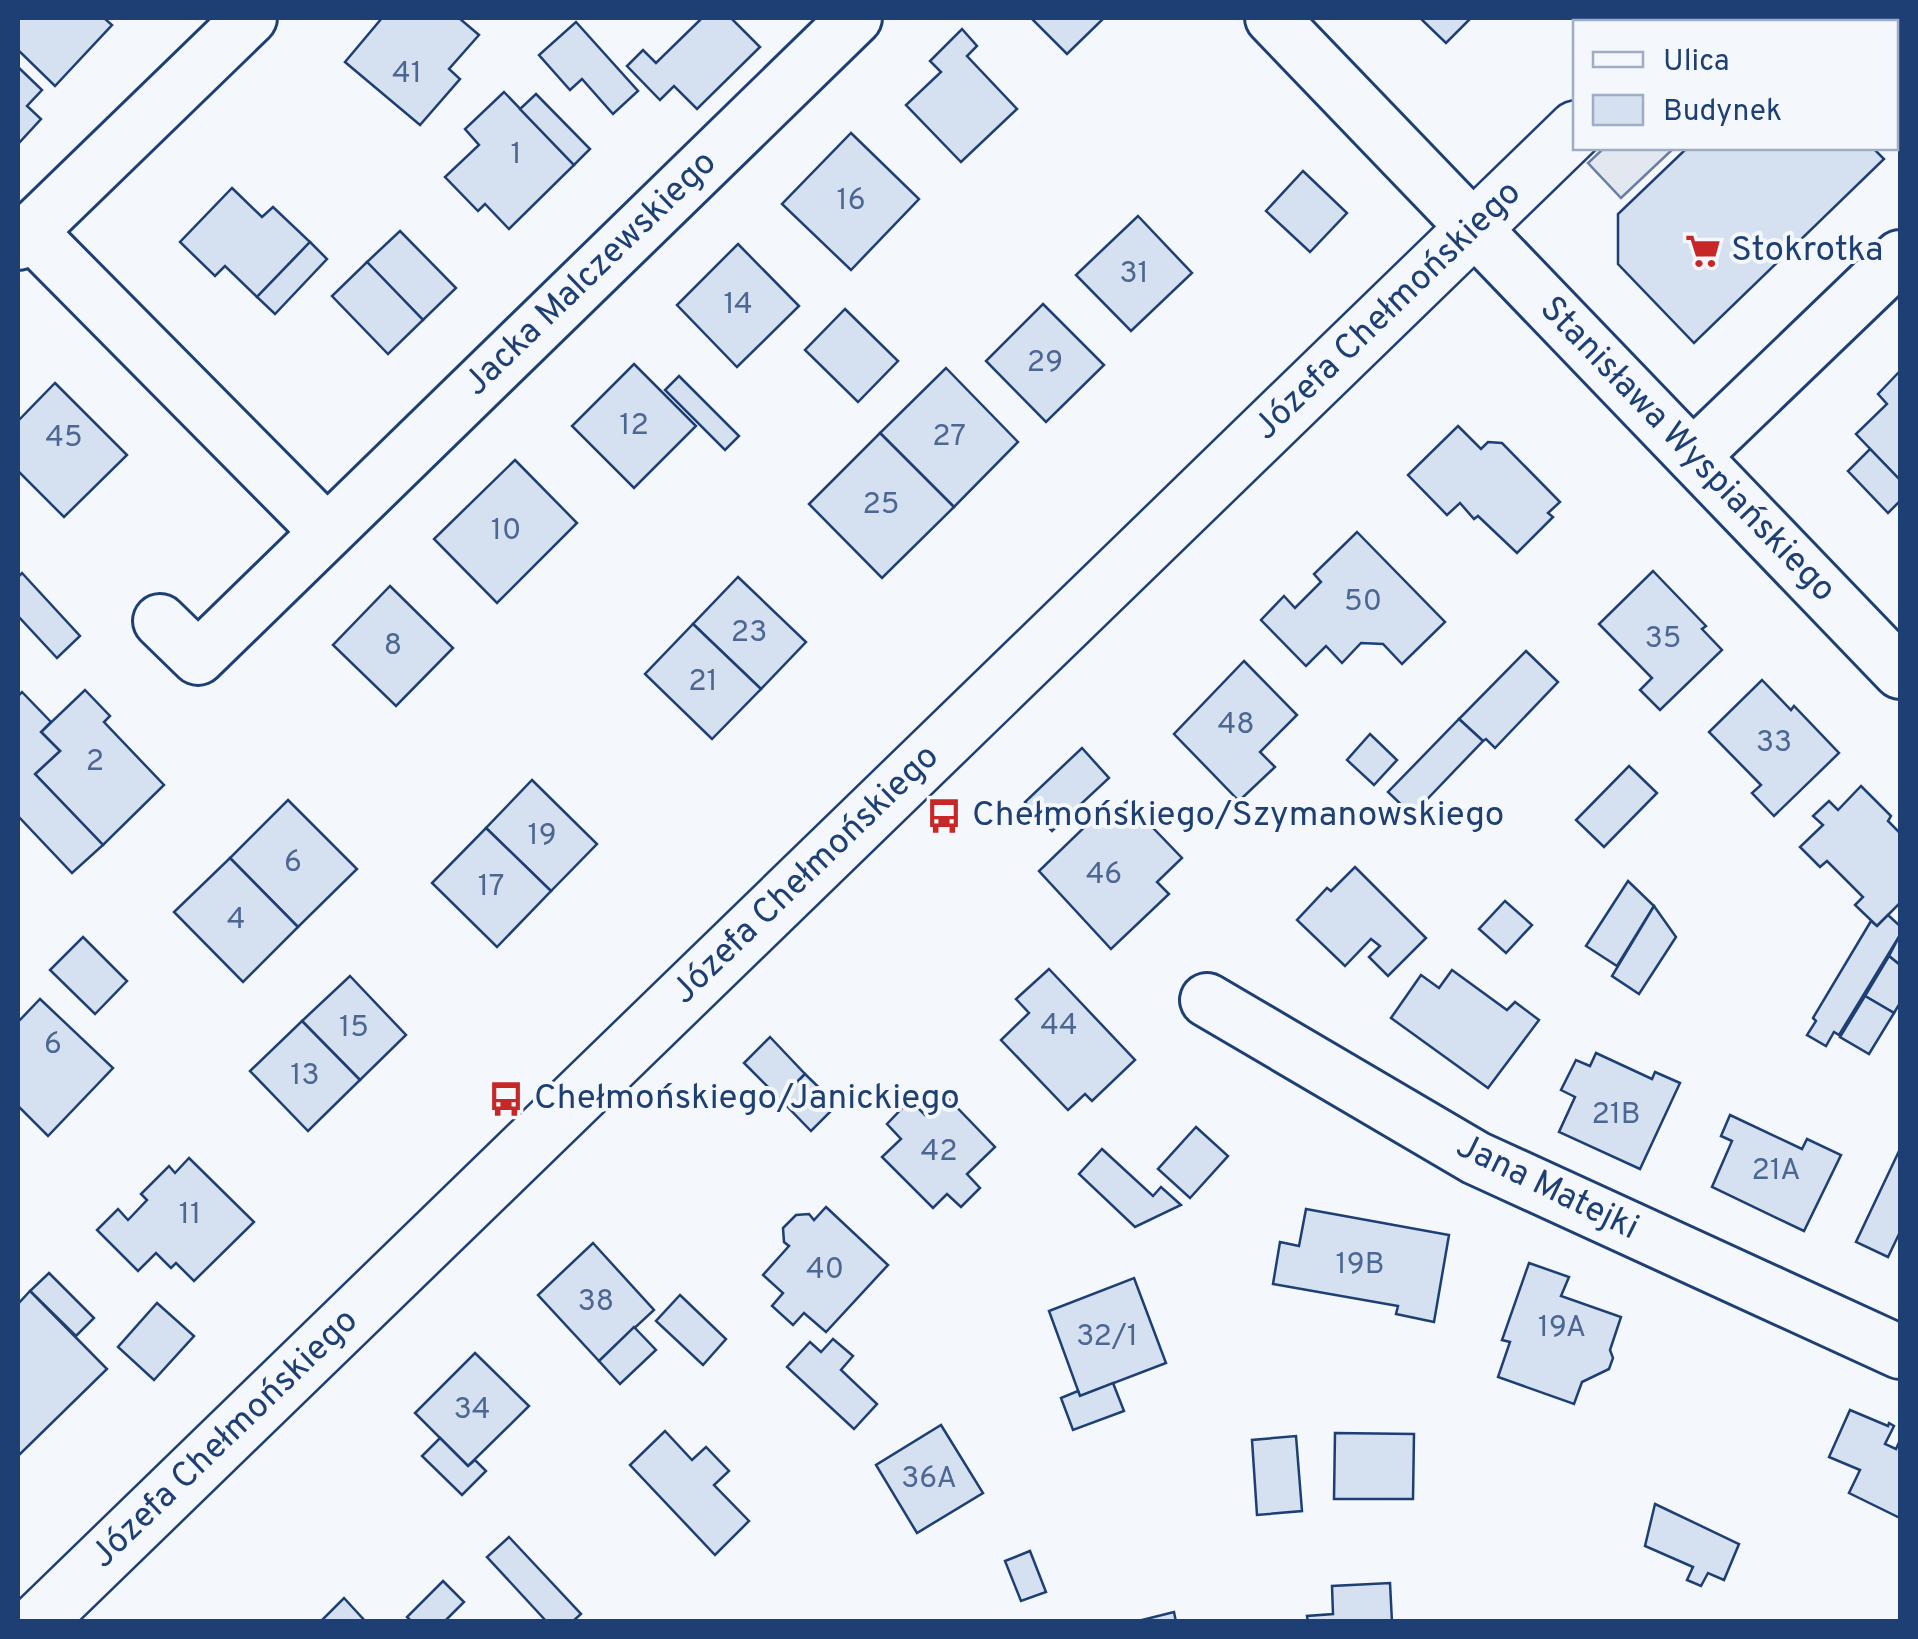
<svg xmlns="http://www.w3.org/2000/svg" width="1918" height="1639" viewBox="0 0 1918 1639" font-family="Overpass,sans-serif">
  <rect width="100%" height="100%" fill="#f4f7fb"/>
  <path fill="#e3e8f0" stroke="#687fa3" stroke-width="2.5" d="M1604 148H1674L1621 198 1588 163Z"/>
  <g fill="#d5e0f0" stroke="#1d3f73" stroke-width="2.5">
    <path d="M18 18H104L112 25 55 86 18 50Z"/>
    <path d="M382 18H459L479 35 449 69 460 79 420 125 345 62Z"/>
    <path d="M702 18H731L760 47 697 109 674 86 660 100 627 66 643 50 656 63Z"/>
    <path d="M1031 18H1104L1067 54Z"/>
    <path d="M1420 18H1471L1446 43Z"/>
    <path d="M1866 18H1900V120L1896 125V22H1861Z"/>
    <path d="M576 22 638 91 613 114 582 79 570 90 539 55Z"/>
    <path d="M962 29 977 46 967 56 1017 109 961 162 906 105 941 72 930 61Z"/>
    <path d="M18 67 42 90 27 106 41 119 18 144Z"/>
    <path d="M504 92 574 165 509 229 485 204 478 211 445 177 479 145 465 129Z"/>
    <path d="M536 94 590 149 574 165 520 109Z"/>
    <path d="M851 133 919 199 851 270 782 204Z"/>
    <path d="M1687 148H1873L1884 159 1694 343 1618 264V214Z"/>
    <path d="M1303 171 1347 213 1310 252 1266 211Z"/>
    <path d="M232 188 262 217 273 207 310 242 257 297 225 266 215 276 180 242Z"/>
    <path d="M1138 216 1192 273 1131 331 1076 275Z"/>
    <path d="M400 231 456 288 423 320 367 262Z"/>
    <path d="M310 242 327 259 275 314 257 297Z"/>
    <path d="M738 244 799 306 737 367 677 305Z"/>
    <path d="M367 262 423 320 388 354 332 296Z"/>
    <path d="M1043 304 1104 365 1046 422 986 361Z"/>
    <path d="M845 309 898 361 858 402 805 350Z"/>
    <path d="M634 364 696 426 634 488 572 426Z"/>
    <path d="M946 368 1018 442 954 507 880 433Z"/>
    <path d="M1900 371V480L1856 434 1887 404 1878 394Z"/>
    <path d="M679 376 739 436 725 450 665 390Z"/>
    <path d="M55 383 127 455 64 517 18 471V421Z"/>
    <path d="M1458 426 1481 449 1488 442 1502 443 1560 502 1548 513 1553 517 1517 553 1478 516 1474 519 1460 503 1447 515 1408 475Z"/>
    <path d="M880 433 954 507 882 578 809 504Z"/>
    <path d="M1870 449 1900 480V501L1888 513 1848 471Z"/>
    <path d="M515 460 577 523 497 603 434 539Z"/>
    <path d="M1357 532 1445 622 1402 664 1383 644 1361 643 1342 663 1326 646 1306 666 1261 620 1284 596 1295 608 1321 582 1314 574Z"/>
    <path d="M1653 571 1706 626 1702 629 1722 650 1660 710 1640 690 1652 678 1599 624Z"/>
    <path d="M22 573 80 636 57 658 18 616V577Z"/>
    <path d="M738 577 806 642 761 689 693 624Z"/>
    <path d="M390 586 453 648 396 706 333 645Z"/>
    <path d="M693 624 761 689 712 739 645 674Z"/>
    <path d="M1526 651 1558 682 1495 748 1486 739 1483 741 1459 719Z"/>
    <path d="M1244 661 1297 715 1260 752 1275 767 1239 801 1174 734Z"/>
    <path d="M1762 680 1791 710 1794 706 1839 753 1774 816 1752 793 1761 785 1709 732Z"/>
    <path d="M85 690 110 716 104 722 164 785 103 845 35 774 60 751 41 732Z"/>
    <path d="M22 692 51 722 41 732 60 751 35 774 103 845 72 873 18 816V696Z"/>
    <path d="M1459 719 1483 741 1412 815 1388 792Z"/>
    <path d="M1370 734 1397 760 1374 785 1347 760Z"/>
    <path d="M1082 748 1109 778 1052 831 1025 802Z"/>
    <path d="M1629 766 1657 793 1604 847 1576 820Z"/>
    <path d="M532 780 597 844 551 891 486 828Z"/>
    <path d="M1861 786 1891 816 1888 821 1900 833V903L1877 926 1855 905 1863 897 1827 861 1820 867 1800 847 1823 825 1813 816 1829 801 1838 810Z"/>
    <path d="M288 800 357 869 298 927 230 858Z"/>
    <path d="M1127 801 1182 858 1157 882 1169 894 1111 949 1039 871 1099 813 1106 821Z"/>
    <path d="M486 828 551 891 497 947 432 883Z"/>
    <path d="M230 858 298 927 243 982 174 912Z"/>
    <path d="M1355 867 1426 938 1388 976 1369 957 1380 946 1371 939 1345 966 1297 920 1327 888 1331 891Z"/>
    <path d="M1628 881 1654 906 1617 966 1586 946Z"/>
    <path d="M1505 901 1532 925 1506 953 1479 929Z"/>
    <path d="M1654 906 1676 937 1639 994 1612 976Z"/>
    <path d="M1888 915 1900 926V935L1839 1035 1834 1032 1826 1046 1807 1035 1816 1021 1813 1018 1871 921 1877 926Z"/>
    <path d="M1900 935V965L1889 956Z"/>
    <path d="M83 937 127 981 95 1014 50 970Z"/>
    <path d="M1889 956 1900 965V1003L1894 1013 1865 996Z"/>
    <path d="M1049 969 1135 1060 1092 1101 1085 1094 1068 1110 1001 1040 1029 1013 1016 999Z"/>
    <path d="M1452 970 1507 1010 1515 1002 1539 1020 1488 1088 1391 1018 1421 975 1439 988Z"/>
    <path d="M350 976 406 1035 360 1080 302 1021Z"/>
    <path d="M1865 996 1894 1013 1869 1054 1840 1037Z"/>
    <path d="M40 999 113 1068 48 1136 18 1106V1022Z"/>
    <path d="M302 1021 360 1080 308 1131 250 1071Z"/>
    <path d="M770 1037 805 1074 780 1099 744 1063Z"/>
    <path d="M1596 1053 1652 1079 1655 1072 1680 1083 1640 1169 1559 1132 1575 1097 1561 1090 1576 1060 1590 1066Z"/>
    <path d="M805 1074 837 1105 811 1131 780 1099Z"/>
    <path d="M945 1095 995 1147 967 1174 980 1188 961 1207 947 1194 933 1208 882 1157 901 1139 887 1124 910 1100 925 1115Z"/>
    <path d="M1730 1115 1802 1149 1807 1139 1841 1155 1804 1231 1712 1187 1732 1141 1721 1136Z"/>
    <path d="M1196 1127 1228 1156 1190 1198 1158 1169Z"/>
    <path d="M1102 1149 1153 1196 1161 1187 1181 1205 1135 1227 1079 1174Z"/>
    <path d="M1900 1149V1232L1888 1257 1856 1242Z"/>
    <path d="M189 1158 254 1222 194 1281 176 1263 171 1268 156 1253 138 1271 97 1230 118 1209 128 1220 147 1200 141 1194 169 1166 175 1173Z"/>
    <path d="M826 1207 888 1265 826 1332 804 1313 793 1325 772 1306 783 1293 763 1275 789 1246 784 1242 783 1228 796 1215 809 1214 814 1220Z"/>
    <path d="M1306 1209 1449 1235 1434 1322 1396 1314 1398 1306 1273 1284 1280 1242 1299 1246Z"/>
    <path d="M593 1243 654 1310 599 1361 538 1295Z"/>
    <path d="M1529 1263 1569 1277 1561 1296 1621 1317 1610 1350 1613 1358 1609 1369 1582 1382 1574 1404 1498 1377 1510 1342 1502 1340Z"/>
    <path d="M49 1273 94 1318 76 1336 30 1291Z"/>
    <path d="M1134 1278 1166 1363 1080 1396 1049 1311Z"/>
    <path d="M30 1291 107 1369 18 1456V1304Z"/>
    <path d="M680 1295 726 1339 703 1365 656 1321Z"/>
    <path d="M157 1303 194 1336 154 1380 118 1347Z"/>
    <path d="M634 1327 656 1350 620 1384 599 1361Z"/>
    <path d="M833 1339 853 1356 841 1370 877 1404 854 1429 787 1367 810 1342 821 1352Z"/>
    <path d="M475 1353 529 1406 468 1466 415 1413Z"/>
    <path d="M1113 1383 1124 1411 1073 1430 1061 1398 1078 1391 1080 1396Z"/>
    <path d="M1850 1410 1888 1426 1889 1423 1894 1426 1885 1444 1896 1449 1900 1440V1518L1849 1493 1860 1470 1829 1457Z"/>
    <path d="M941 1425 983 1493 917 1533 876 1465Z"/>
    <path d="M665 1431 692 1460 706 1447 729 1471 714 1485 749 1521 715 1555 630 1465Z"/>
    <path d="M1335 1433 1414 1434 1413 1499H1334Z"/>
    <path d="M1296 1436 1302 1511 1257 1515 1252 1440Z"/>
    <path d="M440 1438 468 1466 475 1460 486 1471 462 1495 422 1456Z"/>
    <path d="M1655 1504 1739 1544 1724 1580 1708 1573 1701 1586 1687 1580 1693 1567 1645 1546Z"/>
    <path d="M509 1537 581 1614 572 1622H547L487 1557Z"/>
    <path d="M1030 1551 1046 1592 1021 1601 1005 1561Z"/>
    <path d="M443 1581 464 1602 444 1622H412L407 1617Z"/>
    <path d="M1390 1583 1392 1622H1308L1307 1616 1333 1614 1332 1586Z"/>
    <path d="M344 1598 366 1622H320Z"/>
    <path d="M1174 1612 1176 1622H1134Z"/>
  </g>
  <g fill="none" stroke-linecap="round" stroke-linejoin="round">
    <defs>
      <g id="street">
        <path d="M1272 18 1900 672"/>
        <path d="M30 232 326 531"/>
        <path d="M18 243 250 18"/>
        <path d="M1693 456 1900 257"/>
        <path d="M160 621 198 658 855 18"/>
        <path d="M1207 1000 1476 1158 1900 1352"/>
      </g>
      <g id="secondary">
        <path d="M1682 22 1687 18"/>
        <path d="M37 1622 1576 129"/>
      </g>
    </defs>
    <use href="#street" stroke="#1d3f73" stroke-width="58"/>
    <use href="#secondary" stroke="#1d3f73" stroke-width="60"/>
    <use href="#street" stroke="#f4f7fb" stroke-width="52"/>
    <use href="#secondary" stroke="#f4f7fb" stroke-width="55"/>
  </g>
  <defs>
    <symbol id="supermarket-bare" viewBox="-9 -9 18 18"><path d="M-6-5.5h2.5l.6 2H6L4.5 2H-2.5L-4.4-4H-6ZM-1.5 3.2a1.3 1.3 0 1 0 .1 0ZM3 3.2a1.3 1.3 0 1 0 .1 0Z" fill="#c62828" stroke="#f4f7fb" stroke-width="2.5" paint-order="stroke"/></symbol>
    <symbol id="bus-bare" viewBox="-9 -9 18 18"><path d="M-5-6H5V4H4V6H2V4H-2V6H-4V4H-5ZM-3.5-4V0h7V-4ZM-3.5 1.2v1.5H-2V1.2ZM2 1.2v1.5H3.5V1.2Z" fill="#c62828" stroke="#f4f7fb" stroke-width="2.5" paint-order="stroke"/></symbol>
  </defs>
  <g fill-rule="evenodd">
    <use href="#supermarket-bare" x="1678" y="226" width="50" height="50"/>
    <use href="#bus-bare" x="919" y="791" width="50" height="50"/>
    <use href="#bus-bare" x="481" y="1074" width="50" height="50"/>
  </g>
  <g text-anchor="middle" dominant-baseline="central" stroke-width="8" stroke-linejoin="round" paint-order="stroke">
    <g font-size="30" fill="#4b6792">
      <text x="407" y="74">41</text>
      <text x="516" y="155">1</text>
      <text x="851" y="201">16</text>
      <text x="1134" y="274">31</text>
      <text x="738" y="305">14</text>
      <text x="1045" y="363">29</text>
      <text x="634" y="426">12</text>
      <text x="949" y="437">27</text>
      <text x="64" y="438">45</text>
      <text x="881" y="505">25</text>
      <text x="506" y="531">10</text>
      <text x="1363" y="602">50</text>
      <text x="749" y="633">23</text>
      <text x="1663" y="639">35</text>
      <text x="393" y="646">8</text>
      <text x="703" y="682">21</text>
      <text x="1236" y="725">48</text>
      <text x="1774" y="743">33</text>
      <text x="95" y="762">2</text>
      <text x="542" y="836">19</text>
      <text x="293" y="863">6</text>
      <text x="1104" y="875">46</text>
      <text x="491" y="887">17</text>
      <text x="236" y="920">4</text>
      <text x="1059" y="1026">44</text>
      <text x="354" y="1028">15</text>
      <text x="53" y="1045">6</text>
      <text x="305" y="1076">13</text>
      <text x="1616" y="1115">21B</text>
      <text x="939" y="1152">42</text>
      <text x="1776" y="1171">21A</text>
      <text x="190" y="1215">11</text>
      <text x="1360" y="1265">19B</text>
      <text x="825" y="1270">40</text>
      <text x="596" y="1302">38</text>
      <text x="1562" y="1328">19A</text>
      <text x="1107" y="1337">32/1</text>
      <text x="472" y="1410">34</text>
      <text x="929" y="1479">36A</text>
    </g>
    <g font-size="35" fill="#1d3f73" stroke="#f4f7fb" text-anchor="start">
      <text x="1731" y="251">Stokrotka</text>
      <text x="972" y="816">Chełmońskiego/Szymanowskiego</text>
      <text x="534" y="1099">Chełmońskiego/Janickiego</text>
    </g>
    <g font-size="35" fill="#1d3f73" stroke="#f4f7fb">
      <text transform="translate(591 274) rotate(-44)">Jacka Malczewskiego</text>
      <text transform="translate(1388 311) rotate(-44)">Józefa Chełmońskiego</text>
      <text transform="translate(1687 450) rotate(46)">Stanisława Wyspiańskiego</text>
      <text transform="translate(806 875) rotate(-44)">Józefa Chełmońskiego</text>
      <text transform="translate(1547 1188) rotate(26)">Jana Matejki</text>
      <text transform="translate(225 1439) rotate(-44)">Józefa Chełmońskiego</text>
    </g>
  </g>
  <rect width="1918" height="1639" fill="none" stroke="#1d3f73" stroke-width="40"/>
  <rect x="1573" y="20" width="325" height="130" fill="#f4f7fb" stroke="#9eadc5" stroke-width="2.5"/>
  <rect x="1593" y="52" width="50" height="15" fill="#f4f7fb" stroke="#9eadc5" stroke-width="2.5"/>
  <text x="1663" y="70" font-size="30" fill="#1d3f73">Ulica</text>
  <rect x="1593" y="95" width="50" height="30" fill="#d5e0f0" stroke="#9eadc5" stroke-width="2.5"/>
  <text x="1663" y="120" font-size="30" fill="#1d3f73">Budynek</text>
</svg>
